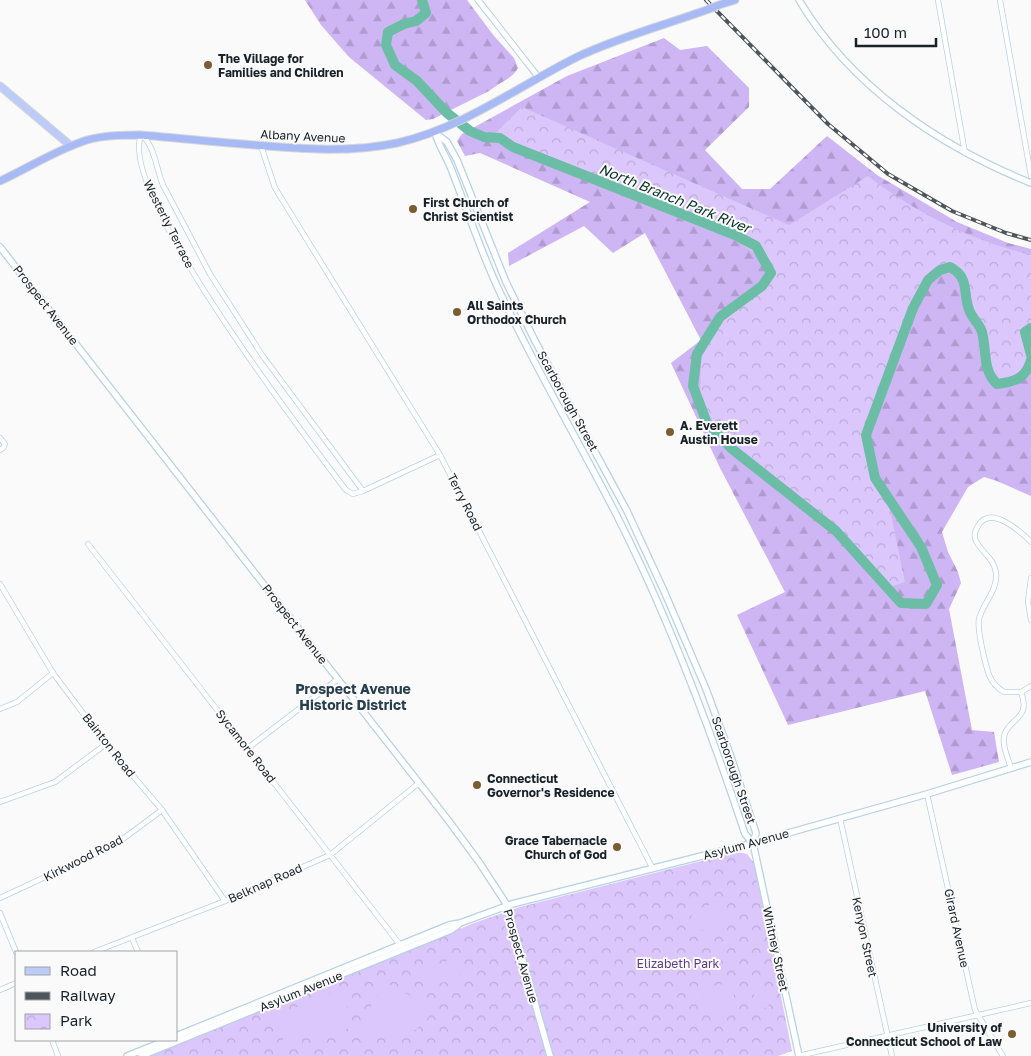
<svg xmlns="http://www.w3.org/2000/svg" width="1031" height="1056" viewBox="0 0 1031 1056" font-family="'Golos Text',sans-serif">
  <defs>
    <pattern id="forest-firs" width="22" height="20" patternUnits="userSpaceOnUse" patternTransform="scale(1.25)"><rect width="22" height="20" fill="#ceb5f3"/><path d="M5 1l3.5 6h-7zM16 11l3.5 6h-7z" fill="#b09bd0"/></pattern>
    <pattern id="park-crowns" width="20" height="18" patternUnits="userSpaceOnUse" patternTransform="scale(1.25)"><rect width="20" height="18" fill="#dbc7fb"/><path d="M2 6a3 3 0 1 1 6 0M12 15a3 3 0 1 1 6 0" fill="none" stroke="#bbabd7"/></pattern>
  </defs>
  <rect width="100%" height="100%" fill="#fafafa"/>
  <g fill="url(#forest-firs)">
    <path d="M305 0H467L494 36 514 58 518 68C512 79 499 83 489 91L433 119 426 120 349 57 321 25Z"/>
    <path d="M664 38 680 50 707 46 749 88V107L705 150 742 189H770L827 136 877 175 957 222 1008 243 1031 249V496L997 481 984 477 968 487 942 532 948 552 958 572 961 583 949 609 972 730 994 732 999 762 952 775 925 691 788 725 737 615 785 592 719 466 671 363 701 340 645 233 613 253 584 226 509 266 508 253 590 202 480 153 465 156 457 141 462 134 567 76Z"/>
  </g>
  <g fill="url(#park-crowns)">
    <path d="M522 107 789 225 868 176C919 215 969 239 1031 255V323L1026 328 1024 334C1028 344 1031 352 1031 364 1029 376 1001 393 992 382 981 370 988 355 986 341 984 329 975 322 970 311 966 299 965 286 960 274L951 269 942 268 931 275 920 288 914 300 904 328 885 369 866 446 870 466 886 490 905 582 884 589 863 562 844 542 817 521 753 466 716 437 707 424 700 406 701 346 712 328 728 313 747 301 761 289 767 277 764 266 755 253 734 240 673 216 635 198 569 171 492 136Z"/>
    <path d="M737 852 747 854 754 863 792 1051 778 1056H146L321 987 474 923 520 907Z"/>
  </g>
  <g fill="#dbc7fb">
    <path d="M717 900 726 902 728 928 706 934 691 915Z"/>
    <path d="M455 958 461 976 453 979 446 961Z"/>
    <path d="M444 962 450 980 442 983 435 965Z"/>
    <path d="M433 966 439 984 431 987 424 969Z"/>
    <path d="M387 983 409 995 431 1013C416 1038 388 1045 362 1031L372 1004 385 984Z"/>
    <path d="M732 983 736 1009 727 1018 699 1012 704 987Z"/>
    <path d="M765 988 769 1007 757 1009 753 990Z"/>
    <path d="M341 989 354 1026 321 1039 318 1032 285 1045 275 1016Z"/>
  </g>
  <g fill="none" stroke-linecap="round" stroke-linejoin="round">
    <g stroke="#6bbea5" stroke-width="10">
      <path d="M422 0 426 13 416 21 404 24 388 32 386 45 395 65 417 81 447 113 470 131 484 137 500 138 513 147 735 235 756 246 771 273 762 286 720 317 697 354 693 386 707 423 732 449 836 531 901 603 926 604 937 585 921 547 875 478 866 435 913 308 928 280 940 270 950 267C971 278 962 295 970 312 973 319 980 325 982 332 987 350 982 370 997 384 1015 382 1026 378 1031 360"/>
      <path d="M1031 328 1025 332 1031 355"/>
    </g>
    <defs>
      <g id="minor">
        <path d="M938 0 965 153"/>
        <path d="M1000 0 1031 176"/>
        <path d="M261 146 275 188 440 455 653 869"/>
        <path d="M0 438 5 444 3 448 0 450"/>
        <path d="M363 491 262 355 210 274 163 185C156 169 155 145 141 135 118 194 305 436 346 490L353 494 363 491 440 455"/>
        <path d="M1031 542C1020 531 990 504 978 526 975 531 974 537 976 541 982 553 994 558 996 573 998 590 983 603 979 619 977 630 985 663 989 675 992 682 997 688 1004 692H1021L1031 686"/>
        <path d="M88 544 401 946"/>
        <path d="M1031 578 1028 602 1031 620"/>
        <path d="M0 584 53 673 106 744 162 810 225 901"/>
        <path d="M0 709 17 702 53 673"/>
        <path d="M248 748 338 679"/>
        <path d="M1011 768C1008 758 1001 744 1005 733 1011 718 1031 718 1021 692"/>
        <path d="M927 794 975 1010 1003 1056"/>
        <path d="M0 802 55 782 106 744"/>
        <path d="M840 818 892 1056"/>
        <path d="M0 898 116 844 162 810"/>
        <path d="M0 913 16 952"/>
        <path d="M132 938 138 952"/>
        <path d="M94 952 225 901 330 855 419 783"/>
        <path d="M0 990 16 983"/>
        <path d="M52 1040 58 1056"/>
        <path d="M798 1056 1031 1003"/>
      </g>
      <path id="tertiary" d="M478 0 539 78"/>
      <g id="secondary">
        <path d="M799 0C851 87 939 146 1031 183"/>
        <path d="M434 132 447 142 457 160 506 282 534 339 627 511 664 591 706 689 731 757 756 833 753 843 799 1056"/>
        <path d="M435 133C439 146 447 158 452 171 467 210 480 249 497 286 533 365 578 439 617 516 669 618 709 725 745 834L753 843"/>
        <path d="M0 247 448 820 479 862 507 905 550 1056"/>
        <path d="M176 1036 449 925 460 923 512 904 753 843 927 794 1031 762"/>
        <path d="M127 1056 167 1040"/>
        <path d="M141 1056 434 937 451 930 458 925"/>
      </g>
      <path id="primary" d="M0 86 71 146"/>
      <g id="trunk">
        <path d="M719 5 735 0"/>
        <path d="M0 181C28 168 58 149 87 140 105 135 123 135 141 135 178 138 216 142 254 145 302 149 349 153 397 143 463 128 517 87 577 57 619 37 665 25 709 9"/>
      </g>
    </defs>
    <use href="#minor" stroke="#b6d2e5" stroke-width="6"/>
    <use href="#tertiary" stroke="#b6d2e5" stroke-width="7"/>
    <use href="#secondary" stroke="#b6d2e5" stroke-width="8"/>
    <use href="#primary" stroke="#d5d7d8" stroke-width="9"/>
    <use href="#trunk" stroke="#d5d7d8" stroke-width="9"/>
    <use href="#minor" stroke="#fff" stroke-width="4.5"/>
    <use href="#tertiary" stroke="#fff" stroke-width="5"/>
    <use href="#secondary" stroke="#fff" stroke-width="5.5"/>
    <use href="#primary" stroke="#bdcbf8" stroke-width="7"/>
    <use href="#trunk" stroke="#a7baf6" stroke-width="7"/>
    <defs>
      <path id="rail" d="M706 0 828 124 888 174 952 211 1006 233 1031 240"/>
    </defs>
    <use href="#rail" stroke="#4e565b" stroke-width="4"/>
    <use href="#rail" stroke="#fafafa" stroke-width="2" stroke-dasharray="5.5" stroke-linecap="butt"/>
    <defs>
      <path id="trunk-bridge" d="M709 9 719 5"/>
    </defs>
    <use href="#trunk-bridge" stroke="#d5d7d8" stroke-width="9" stroke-linecap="butt"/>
    <use href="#trunk-bridge" stroke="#a7baf6" stroke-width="7"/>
  </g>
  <g fill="#7c5d32" stroke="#fafafa" stroke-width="2">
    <circle cx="208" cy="65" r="5"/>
    <circle cx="413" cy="209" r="5"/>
    <circle cx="457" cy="312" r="5"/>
    <circle cx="670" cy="432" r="5"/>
    <circle cx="477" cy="785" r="5"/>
    <circle cx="617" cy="847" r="5"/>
    <circle cx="1012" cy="1034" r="5"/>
  </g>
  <g text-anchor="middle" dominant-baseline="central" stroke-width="4" stroke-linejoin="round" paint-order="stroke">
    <g font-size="12" font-weight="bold" fill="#182229" stroke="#fafafa" text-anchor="start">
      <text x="218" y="58">The Village for<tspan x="218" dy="14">Families and Children</tspan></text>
      <text x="423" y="202">First Church of<tspan x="423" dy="14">Christ Scientist</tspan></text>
      <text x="467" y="305">All Saints<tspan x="467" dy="14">Orthodox Church</tspan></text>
      <text x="680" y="425">A. Everett<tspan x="680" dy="14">Austin House</tspan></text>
      <text x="487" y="778">Connecticut<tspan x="487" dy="14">Governor's Residence</tspan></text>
      <text x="607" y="840" text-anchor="end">Grace Tabernacle<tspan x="607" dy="14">Church of God</tspan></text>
      <text x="1002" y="1027" text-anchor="end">University of<tspan x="1002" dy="14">Connecticut School of Law</tspan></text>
    </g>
    <g font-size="12" fill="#182229" stroke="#fafafa">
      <text transform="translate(303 136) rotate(3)">Albany Avenue</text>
      <text transform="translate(169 224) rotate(63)">Westerly Terrace</text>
      <text transform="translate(46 305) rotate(52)">Prospect Avenue</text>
      <text transform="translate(568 401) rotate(61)">Scarborough Street</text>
      <text transform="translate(465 502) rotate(63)">Terry Road</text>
      <text transform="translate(295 624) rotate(52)">Prospect Avenue</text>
      <text transform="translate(109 745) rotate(52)">Bainton Road</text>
      <text transform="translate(246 746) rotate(52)">Sycamore Road</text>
      <text transform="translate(734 770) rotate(71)">Scarborough Street</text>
      <text transform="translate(746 844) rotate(-15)">Asylum Avenue</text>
      <text transform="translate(83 858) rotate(-27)">Kirkwood Road</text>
      <text transform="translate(265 883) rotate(-24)">Belknap Road</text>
      <text transform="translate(957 928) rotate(78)">Girard Avenue</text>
      <text transform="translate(865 937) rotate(78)">Kenyon Street</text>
      <text transform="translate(776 949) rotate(78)">Whitney Street</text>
      <text transform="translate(521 956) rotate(74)">Prospect Avenue</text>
      <text transform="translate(301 991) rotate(-22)">Asylum Avenue</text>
    </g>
    <g font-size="12" fill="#5c3b84" stroke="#fafafa">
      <text x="678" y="963">Elizabeth Park</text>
    </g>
    <g font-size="14" font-style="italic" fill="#083126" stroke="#fafafa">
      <text transform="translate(675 198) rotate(22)">North Branch Park River</text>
    </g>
    <g font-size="14" font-weight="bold" fill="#263e4d" stroke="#fafafa">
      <text x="353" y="688">Prospect Avenue<tspan x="353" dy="16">Historic District</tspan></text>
    </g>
  </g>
  <rect x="15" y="951" width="162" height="90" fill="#fafafa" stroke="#a0a4a6"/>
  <rect x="25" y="967" width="25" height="8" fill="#bdcbf8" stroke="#a0a4a6"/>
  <text x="60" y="976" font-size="15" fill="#182229">Road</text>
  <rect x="25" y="992" width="25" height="8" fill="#4e565b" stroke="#a0a4a6"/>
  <text x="60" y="1001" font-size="15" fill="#182229">Railway</text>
  <rect x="25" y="1014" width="25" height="15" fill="url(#park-crowns)" stroke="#a0a4a6"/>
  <text x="60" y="1026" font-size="15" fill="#182229">Park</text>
  <path d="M856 38v8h80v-8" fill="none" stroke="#182229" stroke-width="2.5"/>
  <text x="864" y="38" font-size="15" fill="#182229" stroke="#fafafa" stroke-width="4" paint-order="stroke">100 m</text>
</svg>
